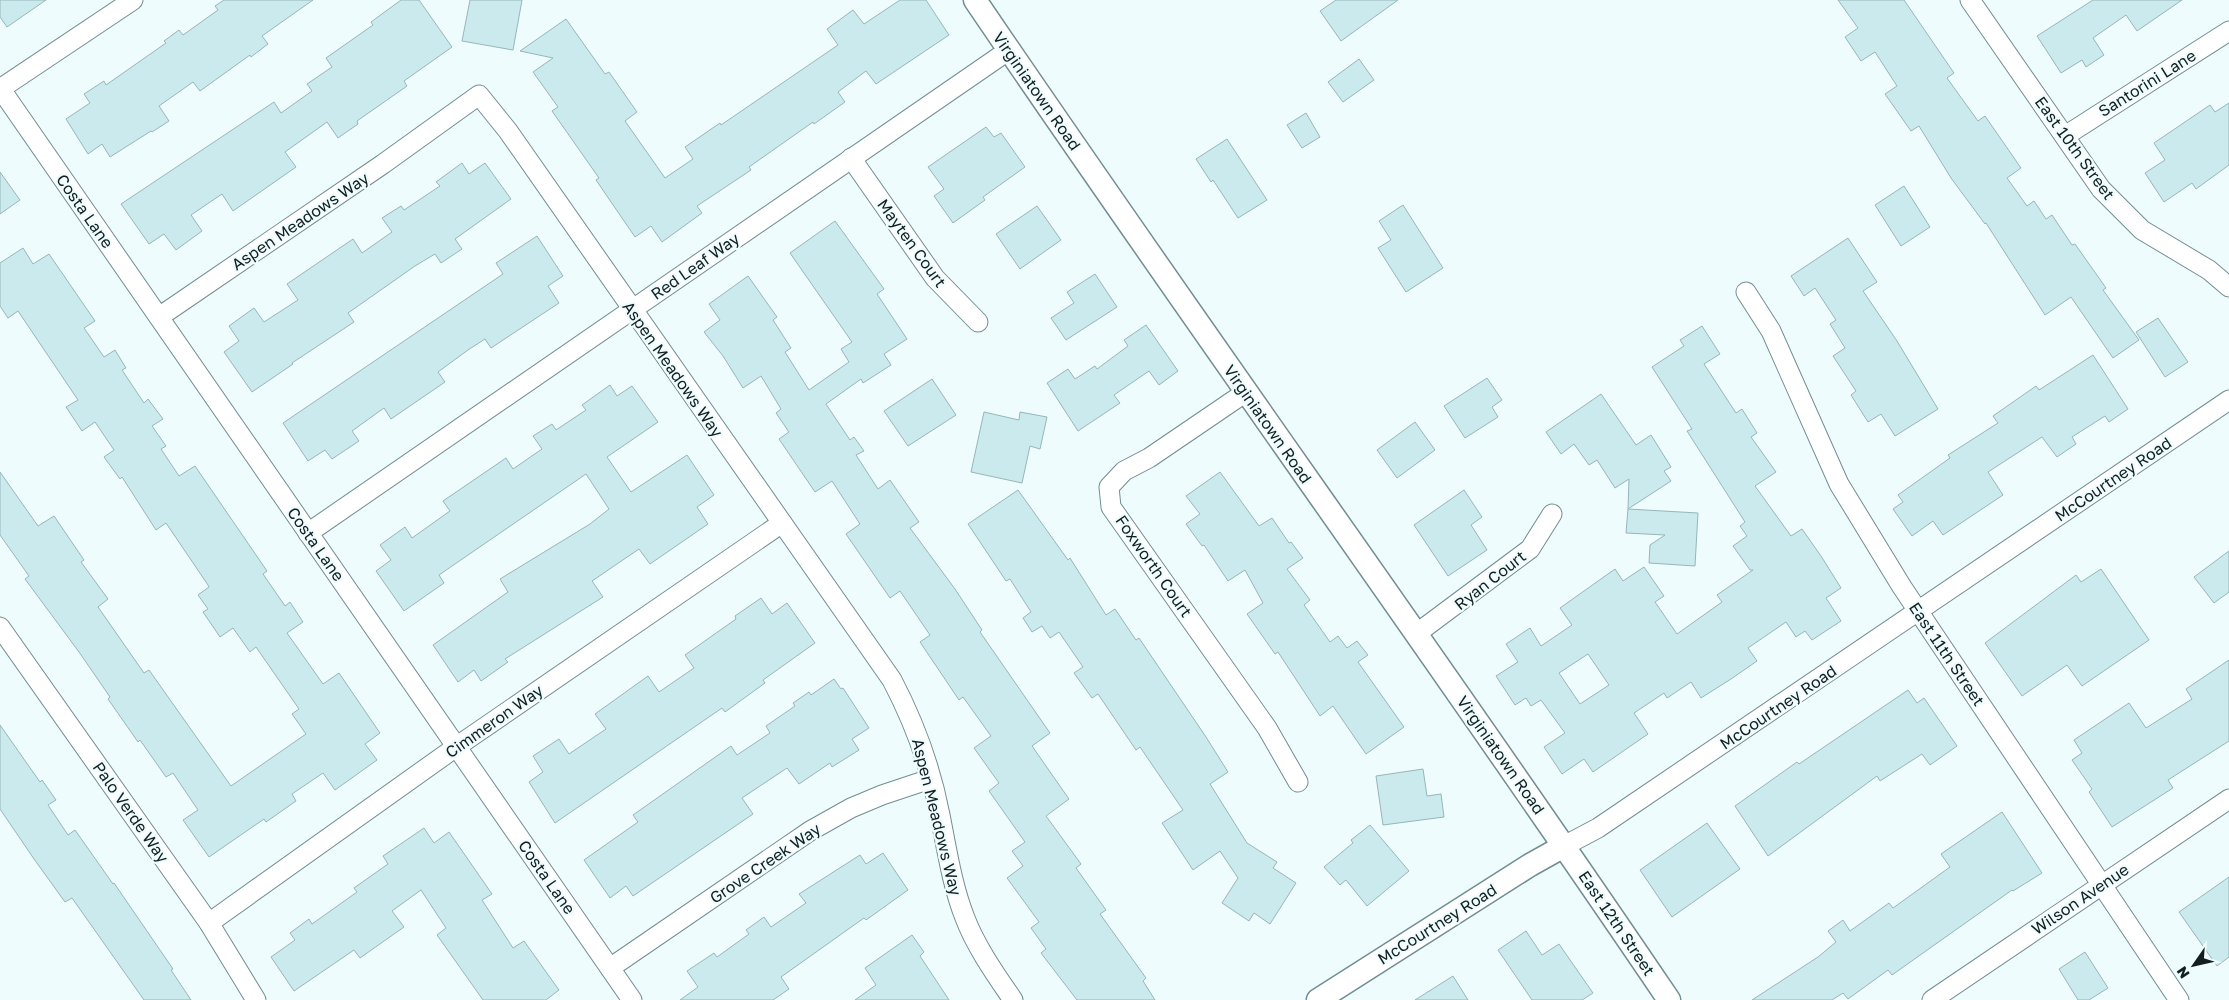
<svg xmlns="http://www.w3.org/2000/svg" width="2229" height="1000" viewBox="0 0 2229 1000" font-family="'Golos Text',sans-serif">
  <rect width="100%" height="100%" fill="#effcfd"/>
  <g fill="#caeaee" stroke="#97b6b9" fill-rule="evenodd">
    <path d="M0 0H46L7 27 0 17Z"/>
    <path d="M224 0H313L262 36 268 44 251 57 250 55 200 91 193 82 159 106 169 121 152 132 151 131 110 157 102 144 88 154 66 119 90 103 84 94 104 81 106 85 166 43 164 41 179 30 183 35 218 10 215 6Z"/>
    <path d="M401 0H419L452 47 404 81 407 86 357 121 358 124 338 138 327 122 285 152 296 167 233 211 222 194 191 215 202 231 176 250 164 234 149 244 121 204 274 102 281 113 312 91 307 84 332 67 326 58 373 25 371 22Z"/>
    <path d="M470 0H522L513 50 462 41Z"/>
    <path d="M900 0H926L949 35 876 84 866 71 838 92 845 102 814 124 813 122 749 167 751 170 697 206 702 213 662 242 651 226 635 237 596 180 599 178 552 111 558 107 533 72 553 58 520 51 566 19 605 74 609 72 637 112 625 121 665 178 693 159 685 147 720 123 721 125 838 45 827 29 853 10 864 24Z"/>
    <path d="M1336 0H1398L1341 41 1320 11Z"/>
    <path d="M1838 0H1904L1954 73 1947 78 1978 121 1985 116 2021 168 2007 178 2027 206 2034 201 2046 219 2052 215 2072 245 2075 244 2106 288 2103 290 2139 340 2113 358 2071 297 2045 315 1986 223 1985 224 1951 178 1919 126 1911 131 1885 94 1897 86 1875 52 1861 61 1845 37 1858 28Z"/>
    <path d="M2093 0H2182L2137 31 2126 15 2093 38 2104 55 2086 67 2082 60 2061 73 2037 36Z"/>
    <path d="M1359 59 1374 80 1343 102 1328 82Z"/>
    <path d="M2229 103V165L2196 189 2192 183 2164 202 2145 173 2165 160 2154 143 2210 105 2215 112Z"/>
    <path d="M1306 113 1320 137 1302 148 1287 125Z"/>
    <path d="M986 127 994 137 1001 133 1025 167 983 197 985 200 953 223 934 196 944 189 928 167Z"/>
    <path d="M1227 139 1267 200 1238 218 1213 180 1211 182 1196 159Z"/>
    <path d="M462 163 469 174 485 163 511 199 455 239 462 249 441 263 435 254 415 266 348 313 354 322 292 363 293 364 252 392 224 352 239 341 229 326 254 308 264 322 298 300 287 284 353 239 362 253 392 232 382 218 401 206 404 210 440 186 436 182Z"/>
    <path d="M0 172 20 200 0 214Z"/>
    <path d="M1904 186 1930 227 1901 246 1875 205Z"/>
    <path d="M1403 205 1443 268 1406 292 1378 248 1391 240 1379 221Z"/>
    <path d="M1037 206 1061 240 1020 269 996 234Z"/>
    <path d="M835 221 884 289 877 294 907 339 884 354 891 365 863 383 861 379 826 404 850 440 854 437 864 451 856 455 878 489 890 480 919 522 910 528 955 589 982 630 980 632 1050 733 1032 746 1069 799 1046 816 1081 864 1076 868 1106 910 1100 914 1146 978 1143 981 1155 1000H1077L1041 953 1046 949 1031 928 1039 922 1007 878 1023 866 1012 851 1025 842 989 791 999 783 974 748 991 736 963 697 959 700 920 642 930 635 900 591 890 598 846 534 860 524 832 481 815 492 779 439 789 432 776 413 781 409 761 376 743 388 723 356 704 332 720 320 709 304 748 276 777 317 773 320 791 348 785 352 809 390 849 362 841 349 852 342 790 253Z"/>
    <path d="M537 236 563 276 548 286 559 303 491 348 485 339 468 350 438 372 445 382 391 419 384 408 352 431 359 441 332 459 325 450 308 461 283 423 503 274 496 263Z"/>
    <path d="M1848 238 1877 282 1863 291 1897 341 1938 409 1895 436 1881 414 1868 422 1851 395 1856 391 1833 356 1845 348 1830 324 1836 320 1815 288 1804 296 1791 276Z"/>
    <path d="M23 248 33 264 49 254 95 321 84 328 104 357 115 350 126 368 122 370 144 403 148 399 163 419 152 426 166 446 161 449 179 476 195 466 267 571 263 574 285 606 290 602 303 622 287 633 323 684 339 673 380 733 365 744 377 760 335 790 323 773 292 794 296 801 266 822 264 819 209 857 183 820 198 810 173 773 166 777 140 740 138 742 108 699 110 697 79 652 25 579 29 576 0 535V472L38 526 54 516 84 560 81 562 108 599 98 607 144 673 149 670 231 786 306 734 292 714 299 709 256 647 250 652 233 628 220 637 203 612 208 609 198 595 209 587 208 585 166 523 156 530 122 477 120 479 104 457 114 450 95 422 82 431 66 407 78 400 18 311 8 318 0 306V263Z"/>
    <path d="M1095 274 1117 307 1066 340 1051 318 1074 303 1067 292Z"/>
    <path d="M2158 318 2188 362 2165 377 2136 332Z"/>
    <path d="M1146 325 1178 371 1159 385 1149 371 1114 395 1120 403 1078 431 1047 383 1068 369 1075 379 1095 366 1097 369 1128 346 1124 340Z"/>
    <path d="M1702 326 1720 354 1704 364 1736 413 1742 409 1757 433 1751 437 1776 472 1755 486 1791 536 1802 529 1821 556 1841 588 1826 598 1841 621 1812 640 1805 631 1796 637 1786 622 1748 648 1757 661 1731 679 1701 698 1691 682 1667 698 1664 693 1634 713 1648 734 1593 772 1584 759 1562 774 1544 747 1565 733 1541 700 1531 706 1526 698 1515 705 1496 676 1518 662 1506 644 1530 628 1541 646 1572 625 1560 608 1615 569 1623 581 1644 567 1664 596 1655 602 1677 634 1722 602 1717 595 1753 570H1750L1733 546 1747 536 1740 526 1745 522 1687 431 1692 429 1652 367 1684 346 1680 340ZM1588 654 1609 685 1580 704 1559 673Z"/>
    <path d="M2093 355 2128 409 2109 422 2105 416 2072 437 2076 444 2057 457 2042 437 1988 472 2003 495 1943 535 1933 521 1912 536 1893 509 1903 502 1898 495 1950 458 1948 455 1998 423 1993 416 2036 386 2039 390Z"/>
    <path d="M1487 378 1502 400 1492 407 1498 417 1465 438 1444 406Z"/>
    <path d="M932 379 956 415 908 446 884 411Z"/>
    <path d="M610 385 617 396 632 386 658 422 607 457 631 492 687 455 714 495 697 507 708 524 650 564 639 549 592 581 603 597 505 659 508 662 481 681 474 670 458 682 433 645 508 592 500 579 590 524 609 509 586 474 439 575 444 583 404 611 376 571 391 560 380 545 405 527 412 538 450 511 443 501 506 458 513 469 542 449 533 436 552 424 556 430 586 410 582 405Z"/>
    <path d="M1601 394 1636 445 1651 435 1671 467 1664 471 1671 481 1628 509 1629 479 1615 488 1597 460 1589 465 1574 444 1561 454 1546 432Z"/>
    <path d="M984 412 1019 420 1020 412 1047 417 1040 449 1030 446 1022 483 971 472Z"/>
    <path d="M1415 422 1435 450 1397 478 1377 450Z"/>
    <path d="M1220 472 1259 526 1272 518 1289 543 1291 542 1303 558 1287 569 1310 600 1304 605 1330 642 1338 636 1347 648 1357 641 1368 655 1358 662 1404 727 1366 754 1333 706 1320 716 1278 652 1275 654 1247 614 1263 603 1245 570 1228 581 1204 545 1202 546 1186 524 1200 514 1186 496Z"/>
    <path d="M1018 490 1068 560 1070 558 1106 615 1115 609 1136 640 1139 638 1206 737 1228 772 1210 784 1247 843 1277 862 1273 868 1296 883 1270 924 1254 913 1249 921 1222 903 1238 878 1220 851 1193 870 1162 823 1183 810 1140 747 1136 750 1098 694 1092 698 1074 673 1083 667 1059 632 1050 638 1042 626 1032 632 1023 618 1031 612 1010 579 1006 581 968 524Z"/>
    <path d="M1464 490 1482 517 1471 525 1487 550 1448 576 1414 525Z"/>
    <path d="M1628 509 1698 513 1695 566 1649 563 1650 545 1665 535 1626 533Z"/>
    <path d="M2229 551V592L2214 603 2194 577Z"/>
    <path d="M2101 569 2149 640 2082 686 2067 665 2022 696 1985 643 2076 575 2081 582Z"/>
    <path d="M761 598 772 614 787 603 815 643 763 680 765 683 725 712 722 708 555 823 529 782 543 772 533 756 559 739 569 754 606 729 595 714 648 676 659 692 694 668 685 655 736 619 735 616Z"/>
    <path d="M2229 660V741L2168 780 2173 788 2112 827 2089 792 2092 789 2072 760 2082 753 2074 740 2129 703 2146 728 2192 699 2186 689Z"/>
    <path d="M834 679 841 689 843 688 869 728 852 739 859 750 832 767 830 763 799 784 787 768 742 798 753 814 633 896 626 886 610 898 584 860 638 822 633 815 731 746 737 755 770 733 766 726 795 706 793 703 809 692 811 695Z"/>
    <path d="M1908 690 1917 703 1924 698 1957 746 1930 765 1922 754 1880 781 1877 776 1768 856 1735 806 1797 762 1799 764Z"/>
    <path d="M0 725 40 782 42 780 56 800 48 805 68 835 75 830 113 884 114 883 173 969 171 970 191 1000H144L72 898 65 902 34 859 0 809Z"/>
    <path d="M1423 769 1427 796 1441 794 1444 817 1383 825 1376 776Z"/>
    <path d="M2002 812 2042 873 2013 891 2012 890 1892 975 1888 970 1848 999 1843 993 1832 1000H1752L1818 957 1836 942 1828 931 1843 920 1850 931 1889 903 1893 908 1950 867 1941 854Z"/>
    <path d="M1707 823 1740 869 1672 917 1640 870Z"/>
    <path d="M1370 825 1409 871 1367 906 1346 880 1340 885 1324 867 1353 843 1351 840Z"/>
    <path d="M424 828 434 843 449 832 492 894 482 900 513 948 524 941 559 990 546 1000H483L437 935 446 928 421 890 392 911 404 927 360 958 354 950 294 991 271 957 295 940 290 933 309 919 312 924 357 892 354 888 388 864 383 856Z"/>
    <path d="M883 853 908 890 866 920 864 918 781 977 789 989 773 1000H680L698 987 687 971 714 953 717 957 749 934 746 930 764 917 771 927 806 903 799 894 860 855 866 864Z"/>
    <path d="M2229 877V957L2217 966 2179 912Z"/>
    <path d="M1526 931 1542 955 1559 944 1593 993 1582 1000H1532L1498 950Z"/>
    <path d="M912 935 924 952 920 956 949 1000H855L876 985 865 968Z"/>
    <path d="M2085 952 2108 988 2089 1000H2078L2059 969Z"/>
    <path d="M1453 976 1468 1000H1415Z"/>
  </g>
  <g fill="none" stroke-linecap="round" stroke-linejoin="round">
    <defs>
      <g id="minor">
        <path d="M1970 0 2101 189 2142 230 2209 270 2229 287"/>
        <path d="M0 88 632 1000"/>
        <path d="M0 89 133 0"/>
        <path d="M2065 136 2229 31"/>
        <path d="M851 158 935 278 978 322"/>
        <path d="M1746 292 1771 331 1839 484 1902 587 2179 1000"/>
        <path d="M159 317 383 164 479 95 508 131 892 680C914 722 931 768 940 815 947 850 952 885 965 918 976 947 996 975 1013 1000"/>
        <path d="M1246 392 1149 458 1124 471 1109 487 1111 507 1267 728 1298 782"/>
        <path d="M308 533 1009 50"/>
        <path d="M0 627 209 923 256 1000"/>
        <path d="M1416 634 1530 549 1552 514"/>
        <path d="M1564 846 1598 828 2229 400"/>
        <path d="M209 923 456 747 782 523"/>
        <path d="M610 968 810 831 851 808 882 795 930 779"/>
        <path d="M1932 1000 2229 799"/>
      </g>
      <g id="tertiary">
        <path d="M975 0C1203 336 1442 664 1669 1000"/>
        <path d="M1318 1000 1530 865 1564 846"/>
      </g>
    </defs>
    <use href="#minor" stroke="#718e92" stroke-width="21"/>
    <use href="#tertiary" stroke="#718e92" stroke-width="25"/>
    <use href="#minor" stroke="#fff" stroke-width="19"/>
    <use href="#tertiary" stroke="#fff" stroke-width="22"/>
  </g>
  <g text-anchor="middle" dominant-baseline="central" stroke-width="4.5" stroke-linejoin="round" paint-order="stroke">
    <g font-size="16" fill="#121e20" stroke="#effcfd">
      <text transform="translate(2147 83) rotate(-32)">Santorini Lane</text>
      <text transform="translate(1037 91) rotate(55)">Virginiatown Road</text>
      <text transform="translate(2075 148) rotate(54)">East 10th Street</text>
      <text transform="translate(85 211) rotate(55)">Costa Lane</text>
      <text transform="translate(300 221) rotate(-34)">Aspen Meadows Way</text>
      <text transform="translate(912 243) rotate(54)">Mayten Court</text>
      <text transform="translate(695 266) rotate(-35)">Red Leaf Way</text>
      <text transform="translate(673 369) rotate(55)">Aspen Meadows Way</text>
      <text transform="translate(1268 424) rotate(55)">Virginiatown Road</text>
      <text transform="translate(2113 479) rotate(-34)">McCourtney Road</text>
      <text transform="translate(316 544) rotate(55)">Costa Lane</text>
      <text transform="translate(1154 566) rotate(55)">Foxworth Court</text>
      <text transform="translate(1490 580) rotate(-38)">Ryan Court</text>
      <text transform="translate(1947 654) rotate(56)">East 11th Street</text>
      <text transform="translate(1778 707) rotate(-34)">McCourtney Road</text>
      <text transform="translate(494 721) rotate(-35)">Cimmeron Way</text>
      <text transform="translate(1501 755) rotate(55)">Virginiatown Road</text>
      <text transform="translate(131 812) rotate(55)">Palo Verde Way</text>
      <text transform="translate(937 817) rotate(76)">Aspen Meadows Way</text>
      <text transform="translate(765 863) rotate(-34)">Grove Creek Way</text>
      <text transform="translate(547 877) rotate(55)">Costa Lane</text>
      <text transform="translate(2080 899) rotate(-34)">Wilson Avenue</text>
      <text transform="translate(1617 923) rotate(56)">East 12th Street</text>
      <text transform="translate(1437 924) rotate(-32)">McCourtney Road</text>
    </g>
  </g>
  <g transform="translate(2194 965) rotate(236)" stroke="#effcfd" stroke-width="4" paint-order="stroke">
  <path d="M0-4L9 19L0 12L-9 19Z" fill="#121e20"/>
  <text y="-8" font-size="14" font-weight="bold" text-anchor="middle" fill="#121e20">N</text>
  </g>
</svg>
